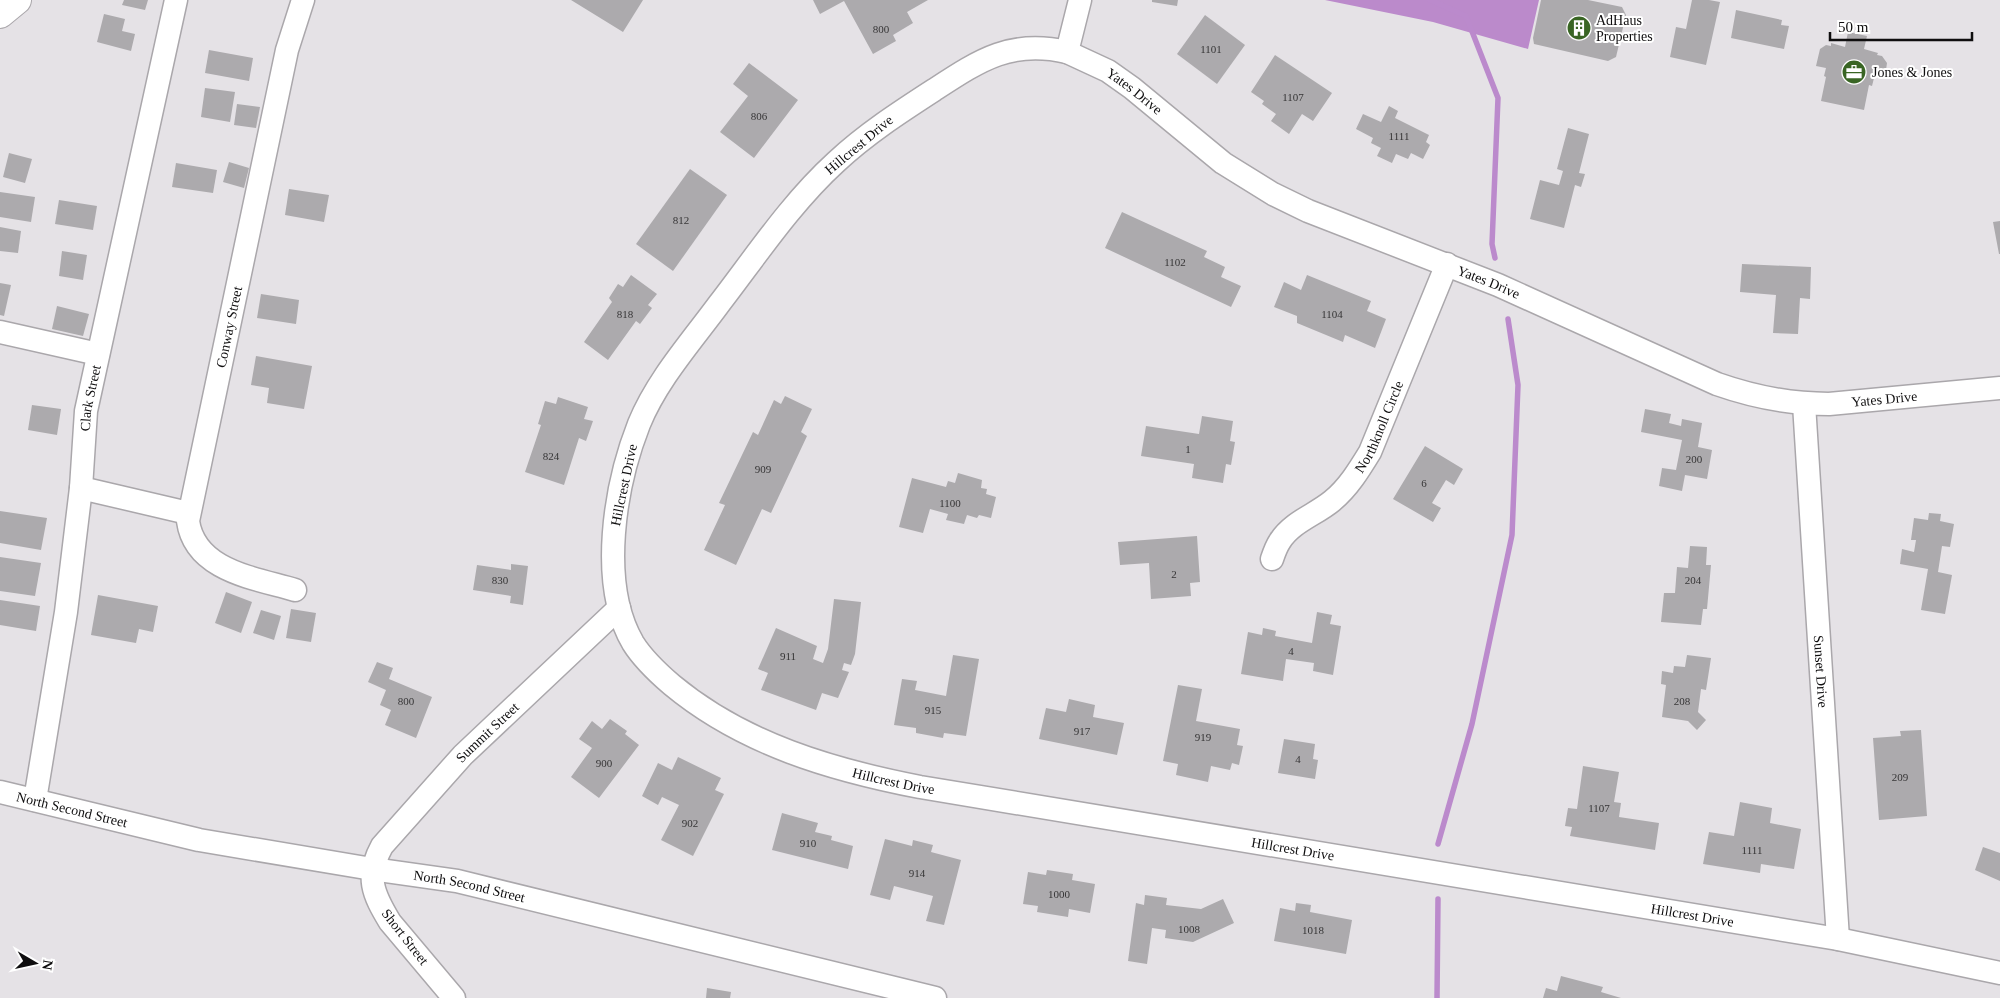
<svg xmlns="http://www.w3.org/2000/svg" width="2000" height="998" viewBox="0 0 2000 998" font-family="'Times New Roman',serif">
  <rect width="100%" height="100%" fill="#e5e2e6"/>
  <path fill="#bb8acb" d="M1325 0H1539L1528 49 1433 22Z"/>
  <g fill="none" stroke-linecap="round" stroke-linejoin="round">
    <g stroke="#bb8acc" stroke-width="5.5">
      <path d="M1430 0 1466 16 1498 98 1492 244 1495 258"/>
      <path d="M1438 844 1472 724 1512 535 1518 385 1508 319"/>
      <path d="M1437 998 1438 899"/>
    </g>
  </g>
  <g fill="#acaaad">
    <path d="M124 0H148L145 10 122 5Z"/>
    <path d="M571 0H643L623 32Z"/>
    <path d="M813 0H928L907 12 913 23 893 35 896 41 873 54 844 1 820 14Z"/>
    <path d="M1152 0H1178L1177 6 1152 2Z"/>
    <path d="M1541 0H1588L1622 7 1626 15 1616 57 1608 61 1534 44 1533 38Z"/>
    <path d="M1692 0H1709L1720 2 1706 65 1670 57 1676 27 1686 29Z"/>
    <path d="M1736 10 1782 20 1781 25 1789 26 1784 49 1731 38Z"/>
    <path d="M104 14 125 19 122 31 135 34 131 51 97 42Z"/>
    <path d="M1205 15 1245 45 1217 84 1177 54Z"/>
    <path d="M1848 32 1867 36 1864 49 1878 53 1877 55 1882 56 1887 63 1886 70 1879 75 1875 74 1872 86 1869 85 1864 110 1821 101 1826 77 1824 76 1826 68 1816 66 1820 49 1826 45 1831 46V43L1845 47Z"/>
    <path d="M209 50 253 58 249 81 205 73Z"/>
    <path d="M1275 55 1332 93 1313 121 1302 114 1289 134 1271 121 1276 114 1262 104 1264 101 1251 92Z"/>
    <path d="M749 63 798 100 754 158 720 132 748 96 733 84Z"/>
    <path d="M205 88 235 92 230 122 201 117Z"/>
    <path d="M237 104 260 107 256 128 234 125Z"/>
    <path d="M1389 106 1398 111 1395 118 1429 135 1426 142 1430 145 1423 159 1411 153 1408 159 1396 154 1392 163 1377 156 1381 148 1371 143 1373 138 1356 129 1363 114 1381 122Z"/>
    <path d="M1568 128 1589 134 1579 173 1585 174 1581 187 1575 185 1564 228 1530 219 1540 180 1559 185 1563 171 1557 169Z"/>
    <path d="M9 153 32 159 25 183 3 177Z"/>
    <path d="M229 162 249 168 244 188 223 182Z"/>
    <path d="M176 163 217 170 213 193 172 187Z"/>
    <path d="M690 169 727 195 673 271 636 244Z"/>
    <path d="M289 189 329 195 324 222 285 215Z"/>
    <path d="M0 192 35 197 31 222 0 217Z"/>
    <path d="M59 200 97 206 93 230 55 224Z"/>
    <path d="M1122 212 1207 251 1204 257 1225 267 1221 277 1241 286 1231 307 1105 248Z"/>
    <path d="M2000 221V254H1999L1993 222Z"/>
    <path d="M0 227 21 231 18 253 0 251Z"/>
    <path d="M62 251 87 255 83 280 59 276Z"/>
    <path d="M1742 264 1811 267 1810 299 1800 298 1798 334 1773 333 1776 295 1740 292Z"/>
    <path d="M631 275 657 294 648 305 652 308 640 324 636 321 608 360 584 342 612 302 609 298 618 284 623 287Z"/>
    <path d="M1307 275 1371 301 1367 311 1386 319 1375 348 1345 335 1343 342 1297 323V316L1274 307 1284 282 1301 290Z"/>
    <path d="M0 283 11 285 4 316 0 315Z"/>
    <path d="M261 294 299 300 296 324 257 318Z"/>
    <path d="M57 306 89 314 83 336 52 329Z"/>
    <path d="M256 356 312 366 304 409 267 403 269 388 251 385Z"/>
    <path d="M785 396 812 409 801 432 807 436 771 513 762 509 736 565 704 550 725 505 719 503 753 432 758 435 774 400 781 404Z"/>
    <path d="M558 397 588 407 584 419 593 421 586 441 579 438 564 485 525 472 541 425 538 424 545 401 556 404Z"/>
    <path d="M32 405 61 409 57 435 28 430Z"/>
    <path d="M1645 409 1671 414 1669 423 1681 426 1682 419 1702 423 1698 447 1712 450 1707 479 1685 475 1682 491 1659 486 1662 468 1676 470 1682 440 1641 432Z"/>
    <path d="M1202 416 1233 421 1230 441 1235 442 1231 465 1226 464 1223 483 1192 478 1194 464 1141 456 1146 426 1199 434Z"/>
    <path d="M1425 446 1463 469 1454 485 1446 480 1432 503 1441 508 1433 522 1393 499Z"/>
    <path d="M958 473 982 480 981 488 987 489 986 494 996 497 991 518 979 515 977 518 967 515 964 524 946 520 948 514 930 509 923 533 899 527 912 478 946 487 948 481 955 483Z"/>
    <path d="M0 511 47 518 41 550 0 543Z"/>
    <path d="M1929 513 1941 514 1940 521 1954 524 1950 547 1942 546 1938 572 1952 575 1945 614 1921 610 1928 569 1900 564 1902 549 1914 552 1916 540H1911L1914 518 1928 520Z"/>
    <path d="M1197 536 1200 582 1190 583 1191 596 1151 599 1149 563 1120 565 1118 542Z"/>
    <path d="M1690 546 1707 547 1706 565H1711L1707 609H1703L1701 625 1661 622 1664 593H1675L1677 567 1688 568Z"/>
    <path d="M0 557 41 563 35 596 0 591Z"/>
    <path d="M511 564 528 566 523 605 510 603 511 596 473 590 477 565 511 570Z"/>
    <path d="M226 592 252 602 241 633 215 623Z"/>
    <path d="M98 595 158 606 153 632 139 629 136 643 91 635Z"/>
    <path d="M834 599 861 602 855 654 851 665 844 663 842 670 849 672 838 698 822 693 816 710 761 690 768 673 758 669 776 628 817 646 813 659 823 663 828 649Z"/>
    <path d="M0 600 40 606 36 631 0 625Z"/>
    <path d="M291 609 316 613 311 642 286 638Z"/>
    <path d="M261 610 281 616 274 640 253 633Z"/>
    <path d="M1317 612 1332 615 1330 624 1341 626 1333 675 1313 671 1314 663 1286 659 1283 681 1241 674 1248 632 1262 635 1263 628 1276 631 1275 636 1312 643Z"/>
    <path d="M953 655 979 659 966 736 944 733 943 738 916 733V728L894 725 902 679 917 681 915 690 946 696Z"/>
    <path d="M1687 655 1711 658 1706 690 1701 689 1698 712 1706 720 1697 730 1688 721 1662 717 1666 685 1661 684 1662 671 1673 673 1674 666 1685 667Z"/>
    <path d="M377 662 393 668 389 679 432 697 416 738 385 725 391 710 380 705 386 690 368 682Z"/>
    <path d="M1178 685 1202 689 1196 721 1240 729 1237 745 1243 746 1239 765 1232 763 1230 770 1211 766 1208 782 1176 775 1178 764 1163 761Z"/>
    <path d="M1069 699 1095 705 1093 717 1124 723 1117 755 1039 739 1046 708 1066 712Z"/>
    <path d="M610 719 627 731 625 734 639 745 599 798 571 777 592 748 579 739 592 721 602 729Z"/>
    <path d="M1921 730 1927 816 1879 820 1873 738 1901 736 1900 731Z"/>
    <path d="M1284 739 1315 744 1313 759 1318 760 1315 779 1278 773Z"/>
    <path d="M678 757 721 778 715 790 724 794 693 856 661 840 679 805 662 797 658 805 642 796 658 763 672 770Z"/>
    <path d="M1583 766 1619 772 1614 802 1621 803 1619 817 1659 823 1655 850 1570 836 1572 827 1565 826 1568 808 1577 809Z"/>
    <path d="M1740 802 1772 808 1770 823 1801 829 1794 869 1761 864 1760 873 1703 864 1709 832 1734 836Z"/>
    <path d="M782 813 818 823 815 832 832 836 831 840 853 846 848 869 772 850Z"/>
    <path d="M885 839 912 846 913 840 933 845 931 852 961 860 944 925 926 921 933 896 894 886 890 900 870 895Z"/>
    <path d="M1983 847 2000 853V881L1975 870Z"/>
    <path d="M1047 870 1073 874 1072 880 1095 884 1090 913 1069 909 1068 917 1037 912 1038 906 1023 904 1028 872 1046 875Z"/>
    <path d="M1145 895 1167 898 1166 905 1201 909 1223 899 1234 923 1193 942 1165 938 1166 930 1152 928 1147 964 1128 961 1136 903 1144 905Z"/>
    <path d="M1296 903 1311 905 1310 912 1352 920 1346 954 1274 941 1280 908 1295 911Z"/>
    <path d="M1561 976 1603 987 1601 992 1621 998H1543L1546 988 1557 991Z"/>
    <path d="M707 988 731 992 730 998H706Z"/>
  </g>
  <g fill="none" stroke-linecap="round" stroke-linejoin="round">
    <defs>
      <g id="street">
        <path id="s1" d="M1080 0 1067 52 1108 71 1132 88 1223 163 1273 194 1308 211 1498 285 1717 384C1754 397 1790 404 1829 404L2000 388"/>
        <path id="s2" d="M1067 52C1011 39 980 60 934 90 900 112 866 134 836 162 791 203 756 256 719 304 691 342 657 380 639 424 615 485 598 583 633 643 643 659 658 673 672 685 743 744 832 770 920 787L1838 939 2000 973"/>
        <path d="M0 332 98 354"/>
        <path id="s3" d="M1804 404 1838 939"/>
        <path d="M81 488 188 513"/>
        <path id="s4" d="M1272 559C1274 553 1276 547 1280 541 1292 522 1315 515 1332 501 1348 488 1359 470 1370 452L1447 264"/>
        <path id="s5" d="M295 590C255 578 195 571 188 521L287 50 303 0"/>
        <path id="s6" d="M0 792 199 840 372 869 457 881 935 998"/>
        <path id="s7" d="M35 800 66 612 81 488 86 411 176 0"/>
        <path id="s8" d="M454 998 390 922C373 894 365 877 382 846L463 755 619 608"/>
      </g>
      <path id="secondary" d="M0 14 17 0"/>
    </defs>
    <use href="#street" stroke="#aaa7ab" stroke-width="25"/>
    <use href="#secondary" stroke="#aaa7ab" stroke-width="30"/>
    <use href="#street" stroke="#fff" stroke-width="22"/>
    <use href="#secondary" stroke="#fff" stroke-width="28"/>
  </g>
  <defs>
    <symbol id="building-disc" viewBox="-11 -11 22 22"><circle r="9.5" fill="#396524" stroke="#fff"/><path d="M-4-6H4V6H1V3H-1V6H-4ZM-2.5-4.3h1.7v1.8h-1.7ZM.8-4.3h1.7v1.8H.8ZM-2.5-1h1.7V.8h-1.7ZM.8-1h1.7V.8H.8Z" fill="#fff"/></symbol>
    <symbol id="office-disc" viewBox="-11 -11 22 22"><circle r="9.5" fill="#396524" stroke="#fff"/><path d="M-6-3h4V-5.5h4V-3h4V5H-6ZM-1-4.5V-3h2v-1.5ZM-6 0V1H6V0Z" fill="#fff"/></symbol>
  </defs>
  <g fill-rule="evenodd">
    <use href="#building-disc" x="1565" y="14" width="28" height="28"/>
    <use href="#office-disc" x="1840" y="58" width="28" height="28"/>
  </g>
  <g text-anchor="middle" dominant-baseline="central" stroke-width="4" stroke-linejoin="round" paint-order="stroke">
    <g font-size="11" fill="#363536">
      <text x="881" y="29">800</text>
      <text x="1211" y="49">1101</text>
      <text x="1293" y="97">1107</text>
      <text x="759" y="116">806</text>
      <text x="1399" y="136">1111</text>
      <text x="681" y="220">812</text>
      <text x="1175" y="262">1102</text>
      <text x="625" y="314">818</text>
      <text x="1332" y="314">1104</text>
      <text x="1188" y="449">1</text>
      <text x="551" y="456">824</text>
      <text x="1694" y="459">200</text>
      <text x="763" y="469">909</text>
      <text x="1424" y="483">6</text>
      <text x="950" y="503">1100</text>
      <text x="1174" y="574">2</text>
      <text x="500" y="580">830</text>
      <text x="1693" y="580">204</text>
      <text x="1291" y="651">4</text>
      <text x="788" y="656">911</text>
      <text x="406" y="701">800</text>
      <text x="1682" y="701">208</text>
      <text x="933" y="710">915</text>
      <text x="1082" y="731">917</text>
      <text x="1203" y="737">919</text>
      <text x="1298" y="759">4</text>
      <text x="604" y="763">900</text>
      <text x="1900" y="777">209</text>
      <text x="1599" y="808">1107</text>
      <text x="690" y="823">902</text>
      <text x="808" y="843">910</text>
      <text x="1752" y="850">1111</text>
      <text x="917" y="873">914</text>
      <text x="1059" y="894">1000</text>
      <text x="1189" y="929">1008</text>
      <text x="1313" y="930">1018</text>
    </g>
    <g font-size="14" fill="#0f0e0f" stroke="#fff" text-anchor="start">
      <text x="1596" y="20">AdHaus<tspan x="1596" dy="16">Properties</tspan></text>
      <text x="1872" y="72">Jones &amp; Jones</text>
    </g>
    <g font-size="14" fill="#0f0e0f" stroke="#fff">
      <text stroke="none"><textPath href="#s1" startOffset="132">Yates Drive</textPath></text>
      <text transform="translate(859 145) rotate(-40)">Hillcrest Drive</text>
      <text stroke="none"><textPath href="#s1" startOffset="538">Yates Drive</textPath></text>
      <text stroke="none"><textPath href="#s5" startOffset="334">Conway Street</textPath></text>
      <text stroke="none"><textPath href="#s7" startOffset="406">Clark Street</textPath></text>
      <text stroke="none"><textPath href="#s1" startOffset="958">Yates Drive</textPath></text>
      <text stroke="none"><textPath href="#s4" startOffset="175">Northknoll Circle</textPath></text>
      <text transform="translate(624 485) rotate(-78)">Hillcrest Drive</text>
      <text stroke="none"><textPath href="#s3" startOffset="268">Sunset Drive</textPath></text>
      <text stroke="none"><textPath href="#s8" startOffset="336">Summit Street</textPath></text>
      <text stroke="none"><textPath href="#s2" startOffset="1121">Hillcrest Drive</textPath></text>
      <text stroke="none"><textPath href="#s6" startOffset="74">North Second Street</textPath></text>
      <text stroke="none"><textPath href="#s2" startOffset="1526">Hillcrest Drive</textPath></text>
      <text stroke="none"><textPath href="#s6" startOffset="479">North Second Street</textPath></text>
      <text stroke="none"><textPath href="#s2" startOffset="1931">Hillcrest Drive</textPath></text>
      <text transform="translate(405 937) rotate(52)">Short Street</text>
    </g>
  </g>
  <g transform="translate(35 963) rotate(99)" stroke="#ffffff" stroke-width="4" paint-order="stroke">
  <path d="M0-4L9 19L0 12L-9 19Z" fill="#0f0e0f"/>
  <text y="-8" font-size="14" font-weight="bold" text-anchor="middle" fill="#0f0e0f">N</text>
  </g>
  <path d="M1830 32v8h142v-8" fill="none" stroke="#0f0e0f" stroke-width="2.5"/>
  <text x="1838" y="32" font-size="15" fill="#0f0e0f" stroke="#ffffff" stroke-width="4" paint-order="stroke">50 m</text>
</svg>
